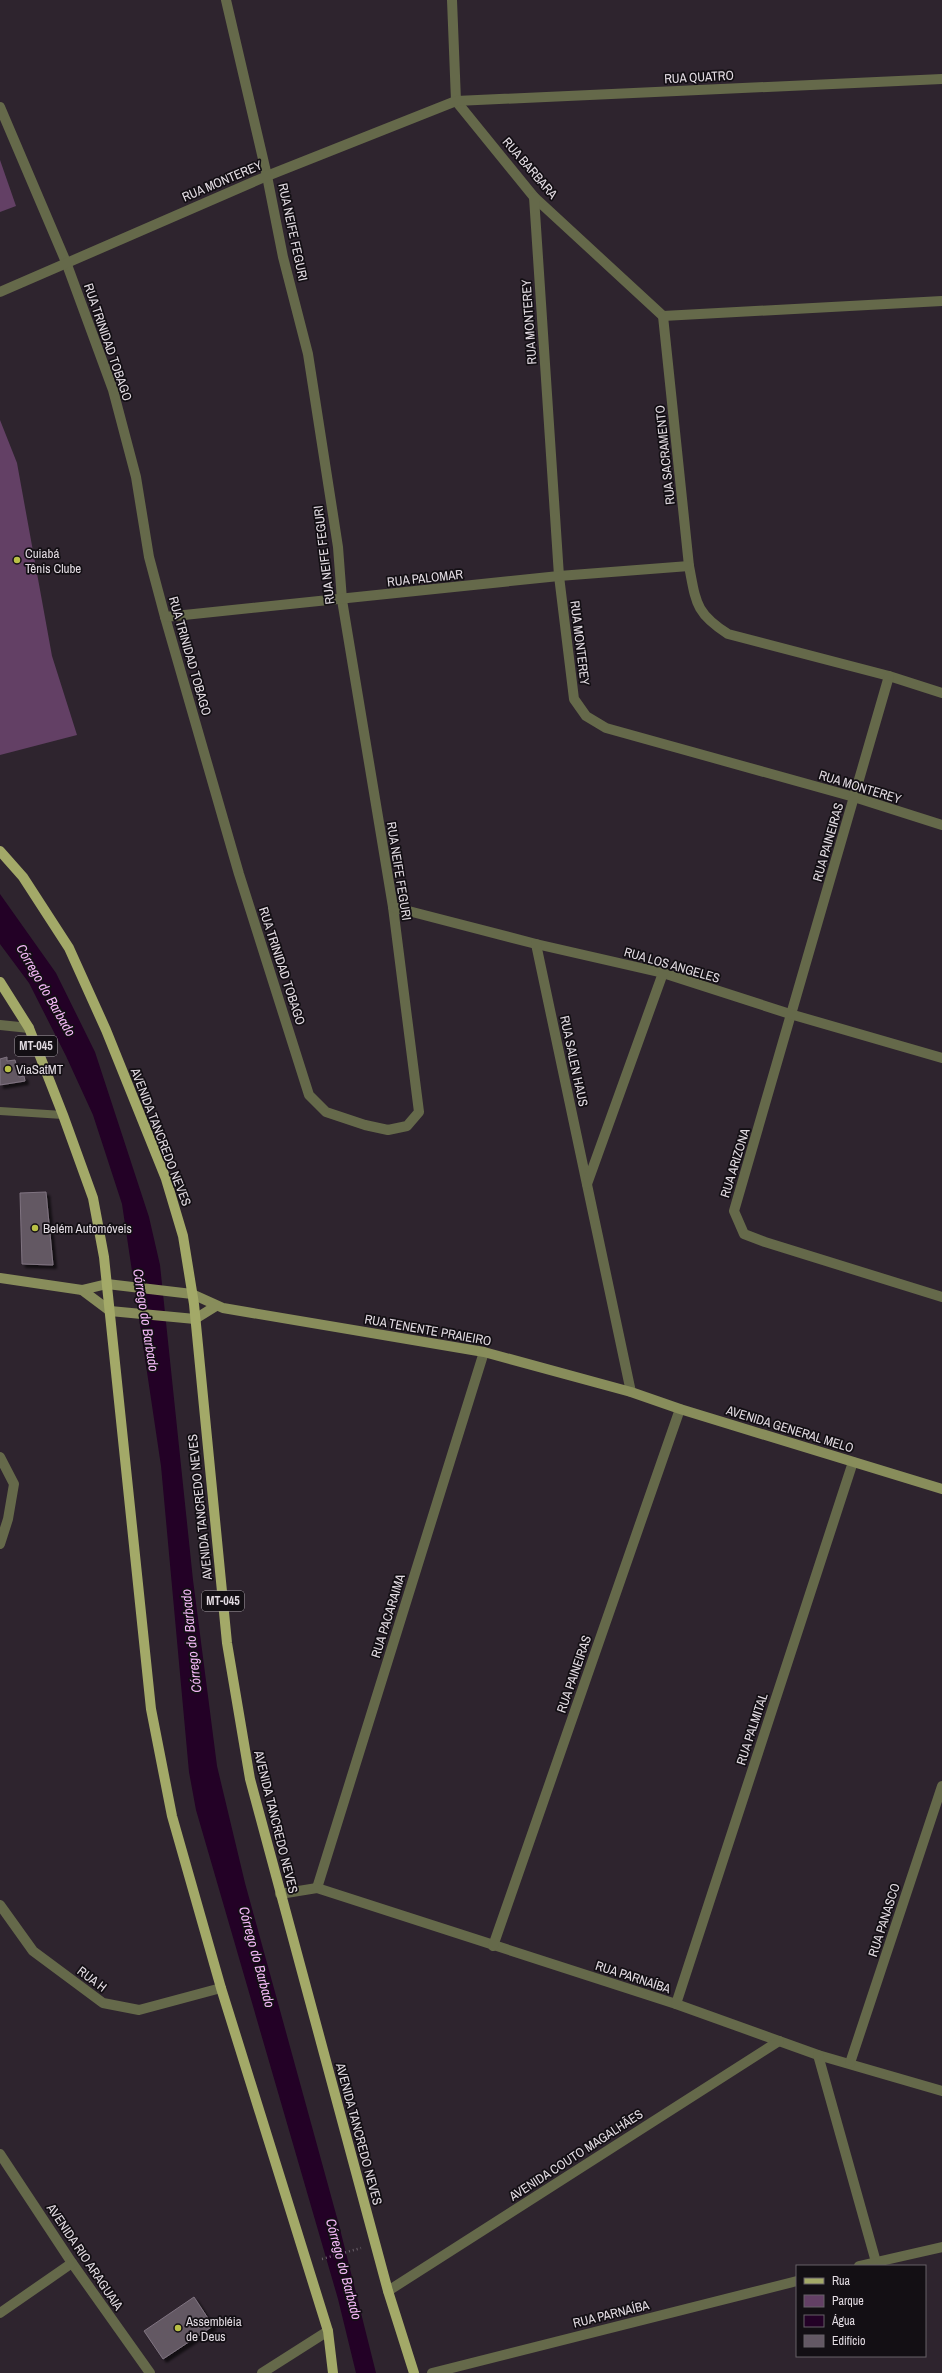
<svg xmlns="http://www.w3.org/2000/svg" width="942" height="2373" viewBox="0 0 942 2373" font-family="'Archivo Narrow',sans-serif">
  <defs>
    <filter id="shadow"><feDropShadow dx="3.5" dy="3.5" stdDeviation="1" flood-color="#0009"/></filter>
  </defs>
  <rect width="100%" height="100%" fill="#2e242e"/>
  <g fill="#634065">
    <path d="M0 160 16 206 0 212Z"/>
    <path d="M0 420 17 463 52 656 77 735 0 755Z"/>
  </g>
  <path fill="#230126" d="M0 894 56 973 95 1052 149 1217 160 1265 193 1580 217 1766 245 1883 339 2225 376 2373H356L338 2299 196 1810 189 1772 161 1466 122 1204 93 1115 66 1056 29 983 0 944Z"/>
  <g fill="#635864" stroke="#807481" filter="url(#shadow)">
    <path d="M7 1057V1061L15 1060 19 1077 24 1076 25 1081 0 1085V1059Z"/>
    <path d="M46 1192 53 1265 22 1264 20 1193Z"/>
    <path d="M194 2297 213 2326 163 2359 144 2331Z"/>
  </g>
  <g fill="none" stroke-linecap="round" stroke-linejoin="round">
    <path stroke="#6b626b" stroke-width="2.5" stroke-dasharray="1 3" stroke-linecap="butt" d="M322 2259 361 2248"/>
    <path stroke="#65694a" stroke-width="8" d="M0 1111 63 1115"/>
    <g stroke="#65694a" stroke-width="10">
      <path d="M452 0 456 101 534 197 663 316"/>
      <path d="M0 107 66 262 113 390 136 477 149 557 165 617 239 874 309 1095 326 1112 365 1125 388 1130 407 1126 419 1112 393 907 342 600 338 547 308 354 283 257 267 176 226 0"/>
      <path d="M534 197 559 576 574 699 586 716 606 728 854 797 942 825"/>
      <path d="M0 292 267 176 456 101 942 79"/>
      <path d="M942 301 663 316 689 566C696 602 695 613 728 634L889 676 942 693"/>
      <path d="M165 617 559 576 689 566"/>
      <path d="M889 676 734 1211 744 1234 765 1242 942 1297"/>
      <path d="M393 907 536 944 663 973 790 1014 942 1058"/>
      <path d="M536 944 631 1392"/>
      <path d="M0 1025 29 1028"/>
      <path d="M587 1184 663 973"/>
      <path d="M0 1457 14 1484 8 1519 0 1544"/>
      <path d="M317 1888 484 1352"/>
      <path d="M280 1894 317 1888 676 2004 818 2055 942 2091"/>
      <path d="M0 1905 33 1951 103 2003 139 2010 221 1988"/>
      <path d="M493 1946 680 1409"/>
      <path d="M676 2004 853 1462"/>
      <path d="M818 2055 876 2262"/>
      <path d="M850 2063 942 1786"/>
      <path d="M0 2154 72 2263 150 2373"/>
      <path d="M859 2266 942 2247"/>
      <path d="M388 2291 779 2041"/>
      <path d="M0 2313 72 2263"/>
      <path d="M262 2373 328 2331"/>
      <path d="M432 2373 797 2281"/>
    </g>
    <g stroke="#888d5b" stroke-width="10">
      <path d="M0 1278 82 1290 107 1284 192 1294 223 1308 484 1352 631 1392 680 1409 942 1489"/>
      <path d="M82 1290 110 1311 195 1319 216 1306"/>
    </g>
    <g stroke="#a3a968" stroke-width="10">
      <path d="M0 851 23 877 69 948 106 1030 166 1179 183 1236 194 1304 227 1643 250 1779 388 2291 414 2373"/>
      <path d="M0 982 29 1028 63 1115 93 1198 104 1257 151 1709 172 1816 221 1988 328 2331 333 2373"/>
    </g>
  </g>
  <g fill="#b9c046" stroke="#130f14" stroke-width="1.5">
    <circle cx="17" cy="560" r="4"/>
    <circle cx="8" cy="1069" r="4"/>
    <circle cx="35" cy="1228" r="4"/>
    <circle cx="178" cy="2328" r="4"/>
  </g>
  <g text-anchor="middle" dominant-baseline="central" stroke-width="3.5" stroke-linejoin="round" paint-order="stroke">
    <g fill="#130f14" stroke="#a49ea4" stroke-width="1">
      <rect x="15" y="1036" width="42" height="20" rx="3"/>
      <rect x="202" y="1591" width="42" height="20" rx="3"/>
    </g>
    <g font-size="12" font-weight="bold" fill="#e2dbe2">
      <text x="36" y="1046">MT-045</text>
      <text x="223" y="1601">MT-045</text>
    </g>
    <g font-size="13" fill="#e2dbe2" stroke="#130f14">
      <text transform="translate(699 77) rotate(-3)">RUA QUATRO</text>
      <text transform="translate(530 168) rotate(49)">RUA BARBARA</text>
      <text transform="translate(222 181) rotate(-23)">RUA MONTEREY</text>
      <text transform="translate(293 232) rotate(78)">RUA NEIFE FEGURI</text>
      <text transform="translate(529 322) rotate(-94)">RUA MONTEREY</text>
      <text transform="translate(108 342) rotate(71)">RUA TRINIDAD TOBAGO</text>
      <text transform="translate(665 455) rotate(-96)">RUA SACRAMENTO</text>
      <text transform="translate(324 555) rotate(-97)">RUA NEIFE FEGURI</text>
      <text transform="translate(425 578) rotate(-6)">RUA PALOMAR</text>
      <text transform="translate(580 643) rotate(83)">RUA MONTEREY</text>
      <text transform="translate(190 656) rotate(74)">RUA TRINIDAD TOBAGO</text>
      <text transform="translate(860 787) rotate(17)">RUA MONTEREY</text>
      <text transform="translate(828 842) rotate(-74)">RUA PAINEIRAS</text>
      <text transform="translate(399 871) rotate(81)">RUA NEIFE FEGURI</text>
      <text transform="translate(672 965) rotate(16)">RUA LOS ANGELES</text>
      <text transform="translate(282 966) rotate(72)">RUA TRINIDAD TOBAGO</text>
      <text transform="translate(574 1061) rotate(78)">RUA SALEN HAUS</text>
      <text transform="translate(161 1137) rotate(69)">AVENIDA TANCREDO NEVES</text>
      <text transform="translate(735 1163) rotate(-73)">RUA ARIZONA</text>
      <text transform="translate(428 1330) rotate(10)">RUA TENENTE PRAIEIRO</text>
      <text transform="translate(790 1429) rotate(17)">AVENIDA GENERAL MELO</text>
      <text transform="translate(200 1507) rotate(-96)">AVENIDA TANCREDO NEVES</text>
      <text transform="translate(388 1616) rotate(-73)">RUA PACARAIMA</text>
      <text transform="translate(574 1674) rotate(-71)">RUA PAINEIRAS</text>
      <text transform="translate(752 1729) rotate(-72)">RUA PALMITAL</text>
      <text transform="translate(276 1822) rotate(76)">AVENIDA TANCREDO NEVES</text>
      <text transform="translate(884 1920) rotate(-72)">RUA PANASCO</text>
      <text transform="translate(633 1977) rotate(18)">RUA PARNAÍBA</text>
      <text transform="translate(92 1979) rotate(37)">RUA H</text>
      <text transform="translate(359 2134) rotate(75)">AVENIDA TANCREDO NEVES</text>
      <text transform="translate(576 2155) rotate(-33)">AVENIDA COUTO MAGALHÃES</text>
      <text transform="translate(85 2257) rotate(56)">AVENIDA RIO ARAGUAIA</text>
      <text transform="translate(611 2314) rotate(-14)">RUA PARNAÍBA</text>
    </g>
    <g font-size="13" fill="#e2dbe2" stroke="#130f14" text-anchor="start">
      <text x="25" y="553">Cuiabá<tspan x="25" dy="15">Tênis Clube</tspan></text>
      <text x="16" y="1069">ViaSatMT</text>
      <text x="43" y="1228">Belém Automóveis</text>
      <text x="186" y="2321">Assembléia<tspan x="186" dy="15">de Deus</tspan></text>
    </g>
    <g font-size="14" font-style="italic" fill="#f3b8f6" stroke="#130f14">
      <text transform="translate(46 990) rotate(60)">Córrego do Barbado</text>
      <text transform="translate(146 1320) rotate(81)">Córrego do Barbado</text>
      <text transform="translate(191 1641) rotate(-96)">Córrego do Barbado</text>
      <text transform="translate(257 1957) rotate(75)">Córrego do Barbado</text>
      <text transform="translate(344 2269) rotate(75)">Córrego do Barbado</text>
    </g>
  </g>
  <rect x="796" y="2265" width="130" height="92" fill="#130f14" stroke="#666166"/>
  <rect x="804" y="2278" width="20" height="6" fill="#a3a968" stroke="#666166"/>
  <text x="832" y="2285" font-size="12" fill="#e2dbe2">Rua</text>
  <rect x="804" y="2295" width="20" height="12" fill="#634065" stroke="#666166"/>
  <text x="832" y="2305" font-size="12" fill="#e2dbe2">Parque</text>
  <rect x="804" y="2315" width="20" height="12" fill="#230126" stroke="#666166"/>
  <text x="832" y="2325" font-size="12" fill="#e2dbe2">Água</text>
  <rect x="804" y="2335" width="20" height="12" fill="#635864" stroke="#666166"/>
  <text x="832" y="2345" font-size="12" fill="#e2dbe2">Edifício</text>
</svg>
